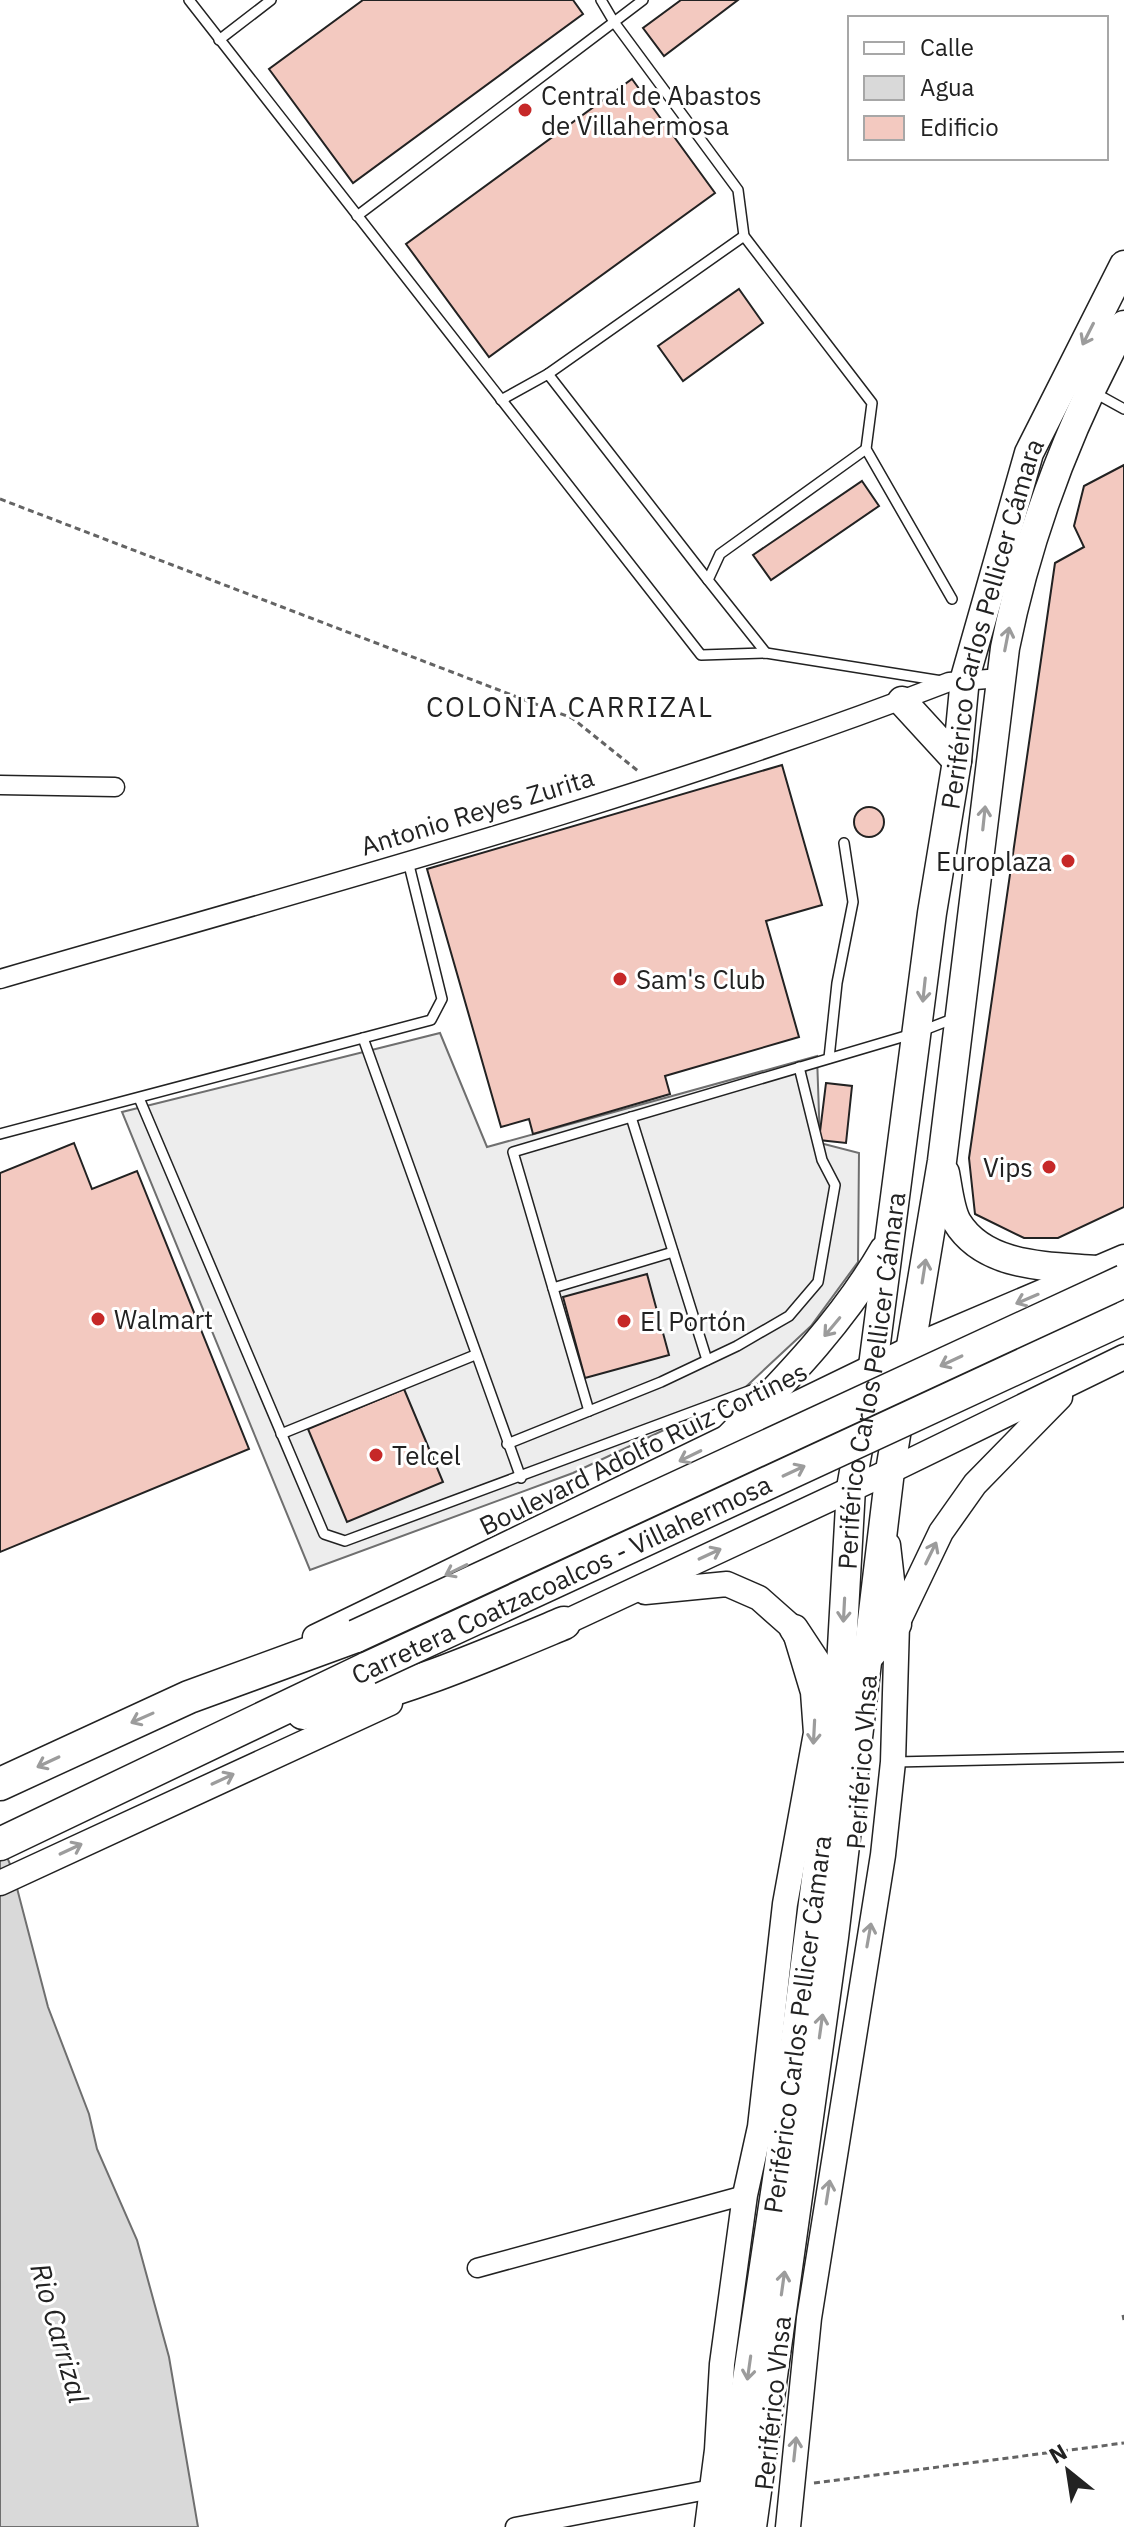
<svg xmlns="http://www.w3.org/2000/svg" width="1124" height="2527" viewBox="0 0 1124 2527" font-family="'IBM Plex Sans',sans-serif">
  <rect width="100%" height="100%" fill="#fff"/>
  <path fill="#ededed" stroke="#6f6f6f" stroke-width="2" d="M440 1033 487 1147 817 1056 820 1143 859 1153 858 1262 811 1326 736 1396 573 1473 310 1570 122 1112Z"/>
  <path fill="#d9d9d9" stroke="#6f6f6f" stroke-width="2" d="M0 1840 12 1869 48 2007 89 2114 97 2149 137 2240 169 2357 198 2527H0Z"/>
  <g fill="#f3c9c0" stroke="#222" stroke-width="2">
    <path d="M363 0H573L583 14 353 183 269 69Z"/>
    <path d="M681 0H738L664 56 643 28Z"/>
    <path d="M632 79 715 193 489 357 406 244Z"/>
    <path d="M739 289 763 323 683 381 658 346Z"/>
    <path d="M1124 465V1207L1058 1238H1024L975 1214 969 1158 1055 563 1084 547 1074 526 1084 486Z"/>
    <path d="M862 481 879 506 771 580 753 555Z"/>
    <path d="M782 765 822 905 766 921 799 1037 665 1076 670 1094 533 1134 529 1119 501 1127 427 869Z"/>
    <circle cx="869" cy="822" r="15"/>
    <path d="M826 1083 852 1086 846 1143 819 1140Z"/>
    <path d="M74 1143 92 1189 137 1171 249 1449 0 1552V1173Z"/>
    <path d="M647 1274 669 1355 585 1378 563 1297Z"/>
    <path d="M404 1389 443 1482 347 1522 308 1429Z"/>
  </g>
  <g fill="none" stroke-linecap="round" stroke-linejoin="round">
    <defs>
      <g id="lane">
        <path d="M189 0 701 655 766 653 942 681"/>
        <path d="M643 0 614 22 738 190 744 236 872 403 866 449 952 599"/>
        <path d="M219 40 271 0"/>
        <path d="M357 216 614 22 601 0"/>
        <path d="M548 374 744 236"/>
        <path d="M1095 393 1124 409"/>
        <path d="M501 400 548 374 708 580"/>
        <path d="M766 653 708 580 720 554 866 449"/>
        <path d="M363 1038 521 1478"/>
        <path d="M829 1058 837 983 853 902 844 843"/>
        <path d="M139 1098 324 1534 345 1541 754 1389 767 1388"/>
        <path d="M631 1117 707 1360"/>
        <path d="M0 1134 431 1020 442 999 408 861"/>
        <path d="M553 1288 673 1252"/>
        <path d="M589 1411 513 1152 919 1032 955 1018"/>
        <path d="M281 1434 475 1355"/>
        <path d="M507 1444 661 1382 737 1346 789 1316 818 1282 835 1185 822 1160 799 1067"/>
        <path d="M895 1762 1124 1757"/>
      </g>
      <g id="street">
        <path d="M0 785 115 787"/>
        <path d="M0 979C317 887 641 801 949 682L1001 678"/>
        <path d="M477 2268 745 2195"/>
        <path d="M515 2527 712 2489"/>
      </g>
      <g id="secondary">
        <path d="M645 1592 727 1584 759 1598 794 1629 813 1692 816 1733 785 1904 760 2127 745 2195 722 2364 717 2450 707 2527"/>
        <path d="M897 1624 941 1532 975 1484 1060 1397"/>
        <path d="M551 1629 890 1471 1124 1357"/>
        <path d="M315 1637 922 1343 1124 1257"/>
        <path d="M0 1883 390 1703"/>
        <path d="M788 2527 809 2318 883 1855 893 1762 897 1624 888 1545"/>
      </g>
      <g id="primary">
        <path d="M902 701 957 761"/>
        <path d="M945 1173C948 1188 950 1210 957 1222 985 1268 1049 1266 1096 1270"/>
        <path d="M730 1437C787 1378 843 1321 884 1250"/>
        <path d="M794 1629 823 1673 832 1707"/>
        <path d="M867 1659 897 1624"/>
        <path id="s1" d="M725 2527 779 2166 839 1701 851 1488 873 1366 932 913 957 761 965 678 1029 453 1124 265"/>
        <path d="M752 2527 834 1937 890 1471 942 1161 1005 648C1028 533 1068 428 1124 325"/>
      </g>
      <g id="highway">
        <path d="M303 1713C395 1695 478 1659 564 1623"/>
        <path d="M0 1784 189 1697 356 1636"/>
        <path d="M0 1844 368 1668"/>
      </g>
    </defs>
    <use href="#lane" stroke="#222" stroke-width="12"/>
    <use href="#street" stroke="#222" stroke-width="21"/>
    <use href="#secondary" stroke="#222" stroke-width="27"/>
    <use href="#primary" stroke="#222" stroke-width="31"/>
    <use href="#highway" stroke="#222" stroke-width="35"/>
    <g stroke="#646464" stroke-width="3" stroke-dasharray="6 4" stroke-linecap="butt">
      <path d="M0 499 572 718 638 771"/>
      <path d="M1123 2315 1124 2320"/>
      <path d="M814 2483 1124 2443"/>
    </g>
    <use href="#lane" stroke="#fff" stroke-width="9"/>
    <use href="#street" stroke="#fff" stroke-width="18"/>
    <use href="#secondary" stroke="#fff" stroke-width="24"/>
    <use href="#primary" stroke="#fff" stroke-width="28"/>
    <use href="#highway" stroke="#fff" stroke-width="32"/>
    <defs>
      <g id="highway-bridge">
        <path d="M356 1636 1124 1281"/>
        <path d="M368 1668 1124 1318"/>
      </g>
    </defs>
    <use href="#highway-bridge" stroke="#222" stroke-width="35" stroke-linecap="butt"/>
    <use href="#highway-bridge" stroke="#fff" stroke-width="32"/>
  </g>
  <defs><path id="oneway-shaft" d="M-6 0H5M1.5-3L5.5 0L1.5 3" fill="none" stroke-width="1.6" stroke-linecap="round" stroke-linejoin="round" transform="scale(2)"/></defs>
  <g stroke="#9c9c9c">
    <use href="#oneway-shaft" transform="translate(1088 334) rotate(117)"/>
    <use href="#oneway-shaft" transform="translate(1007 639) rotate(-79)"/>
    <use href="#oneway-shaft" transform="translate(984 818) rotate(-84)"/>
    <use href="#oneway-shaft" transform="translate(924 990) rotate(96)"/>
    <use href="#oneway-shaft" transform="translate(924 1271) rotate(-81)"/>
    <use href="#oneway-shaft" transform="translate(1027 1299) rotate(157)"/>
    <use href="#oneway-shaft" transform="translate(832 1327) rotate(130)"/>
    <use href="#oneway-shaft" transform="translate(951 1361) rotate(155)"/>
    <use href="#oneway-shaft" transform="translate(690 1456) rotate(154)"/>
    <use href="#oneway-shaft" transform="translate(794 1471) rotate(-25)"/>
    <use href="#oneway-shaft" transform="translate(931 1553) rotate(-64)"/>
    <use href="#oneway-shaft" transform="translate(710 1554) rotate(-25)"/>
    <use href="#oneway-shaft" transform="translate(456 1570) rotate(154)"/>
    <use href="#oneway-shaft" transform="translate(844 1610) rotate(93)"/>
    <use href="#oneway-shaft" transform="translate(142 1718) rotate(156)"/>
    <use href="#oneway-shaft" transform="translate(814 1732) rotate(93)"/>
    <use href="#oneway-shaft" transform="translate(48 1762) rotate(155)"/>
    <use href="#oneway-shaft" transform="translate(223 1779) rotate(-25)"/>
    <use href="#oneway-shaft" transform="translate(71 1849) rotate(-25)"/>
    <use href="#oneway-shaft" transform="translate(869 1935) rotate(-80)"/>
    <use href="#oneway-shaft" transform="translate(821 2026) rotate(-82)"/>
    <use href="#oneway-shaft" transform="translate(828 2192) rotate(-81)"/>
    <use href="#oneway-shaft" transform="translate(783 2283) rotate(-82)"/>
    <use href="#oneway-shaft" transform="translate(749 2368) rotate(98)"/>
    <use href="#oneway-shaft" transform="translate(795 2449) rotate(-84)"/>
  </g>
  <g fill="#c62828" stroke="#fff" stroke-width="3">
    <circle cx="525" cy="110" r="8"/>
    <circle cx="1068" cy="861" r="8"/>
    <circle cx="620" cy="979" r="8"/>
    <circle cx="1049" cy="1167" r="8"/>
    <circle cx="98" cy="1319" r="8"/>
    <circle cx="624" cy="1321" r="8"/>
    <circle cx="376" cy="1455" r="8"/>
  </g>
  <g text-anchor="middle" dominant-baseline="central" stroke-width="6" stroke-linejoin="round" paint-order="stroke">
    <g font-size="26" fill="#222" stroke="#fff" text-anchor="start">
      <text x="541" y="95">Central de Abastos<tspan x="541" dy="30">de Villahermosa</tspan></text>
      <text x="1052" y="861" text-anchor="end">Europlaza</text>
      <text x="636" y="979">Sam's Club</text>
      <text x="1033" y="1167" text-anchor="end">Vips</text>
      <text x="114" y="1319">Walmart</text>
      <text x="640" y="1321">El Portón</text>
      <text x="392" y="1455">Telcel</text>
    </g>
    <g font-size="26" fill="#222" stroke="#fff">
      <text stroke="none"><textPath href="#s1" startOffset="1924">Periférico Carlos Pellicer Cámara</textPath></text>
      <text transform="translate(477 811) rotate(-17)">Antonio Reyes Zurita</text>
      <text stroke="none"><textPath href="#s1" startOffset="1156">Periférico Carlos Pellicer Cámara</textPath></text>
      <text transform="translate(643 1448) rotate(-26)">Boulevard Adolfo Ruiz Cortines</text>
      <text transform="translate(561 1579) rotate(-25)">Carretera Coatzacoalcos - Villahermosa</text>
      <text transform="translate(861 1762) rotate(-86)">Periférico Vhsa</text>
      <text stroke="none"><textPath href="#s1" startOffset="508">Periférico Carlos Pellicer Cámara</textPath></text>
      <text transform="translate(772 2403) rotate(-84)">Periférico Vhsa</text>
    </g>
    <g font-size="28" letter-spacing="2" fill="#222" stroke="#fff">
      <text x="570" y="706">COLONIA CARRIZAL</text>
    </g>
    <g font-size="28" font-style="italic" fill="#222" stroke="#fff">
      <text transform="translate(60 2333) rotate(74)">Rio Carrizal</text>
    </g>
  </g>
  <rect x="848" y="16" width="260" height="144" fill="#ffffff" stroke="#a7a7a7" stroke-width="2"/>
  <rect x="864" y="42" width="40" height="12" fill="#ffffff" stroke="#a7a7a7" stroke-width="2"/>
  <text x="920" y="56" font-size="24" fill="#222222">Calle</text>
  <rect x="864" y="76" width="40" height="24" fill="#d9d9d9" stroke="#a7a7a7" stroke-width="2"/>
  <text x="920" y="96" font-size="24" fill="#222222">Agua</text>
  <rect x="864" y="116" width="40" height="24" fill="#f3c9c0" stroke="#a7a7a7" stroke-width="2"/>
  <text x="920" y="136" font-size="24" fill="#222222">Edificio</text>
  <g transform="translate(1068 2471) rotate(330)" stroke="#ffffff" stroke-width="6" paint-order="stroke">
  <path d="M0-6L14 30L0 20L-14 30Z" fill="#222222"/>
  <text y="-12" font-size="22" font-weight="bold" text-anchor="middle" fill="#222222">N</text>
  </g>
</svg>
